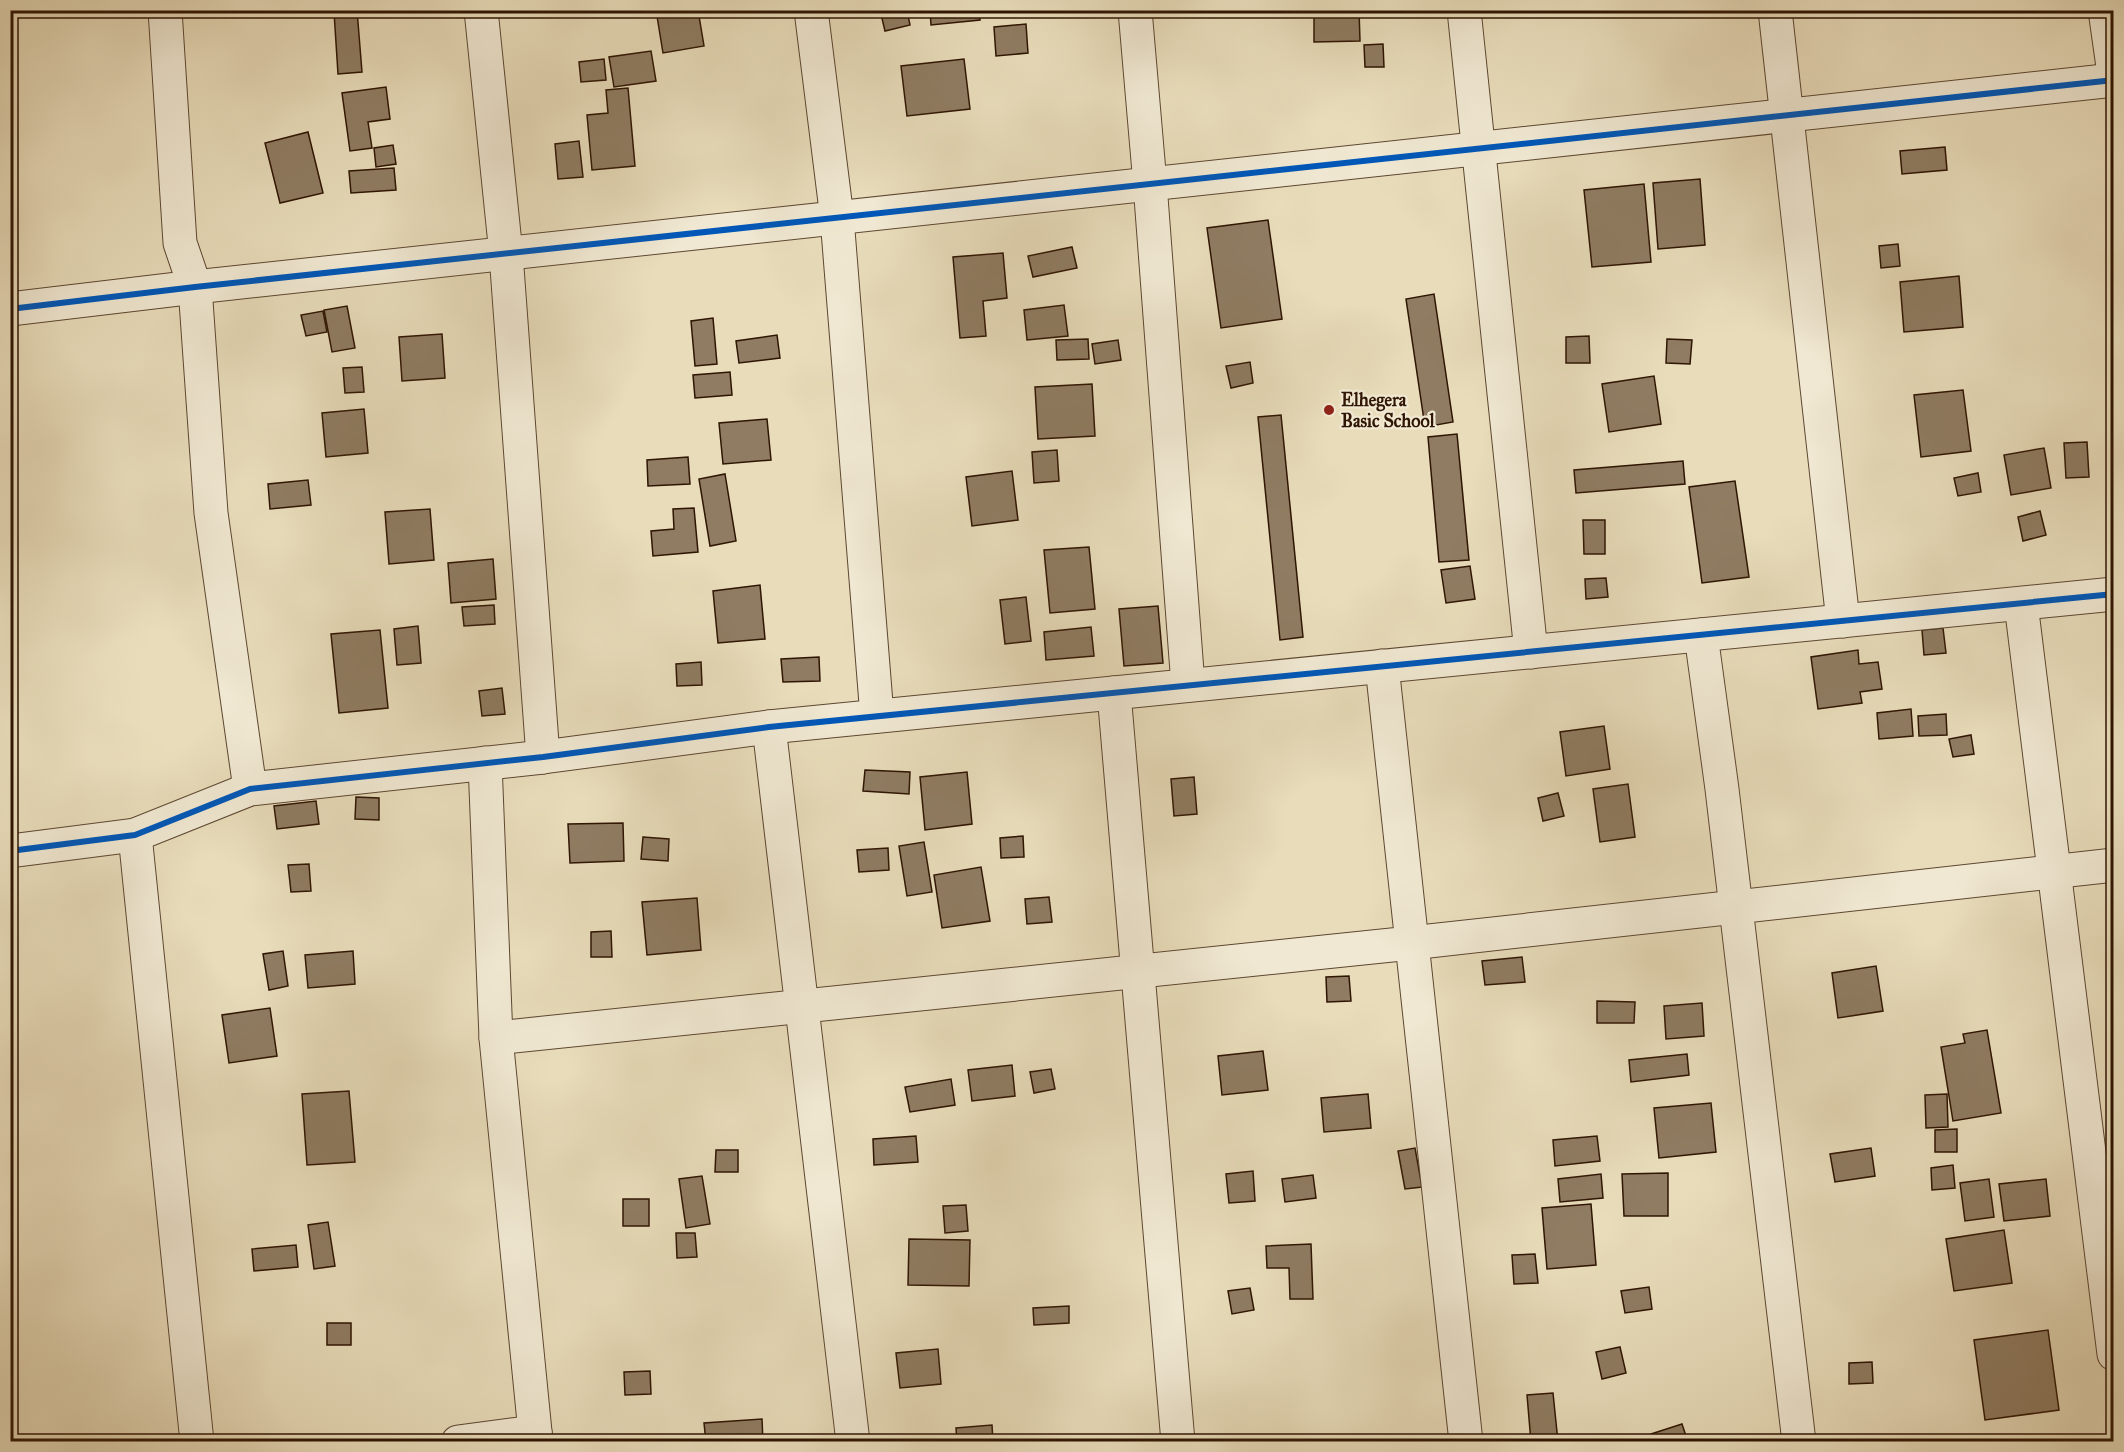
<svg xmlns="http://www.w3.org/2000/svg" width="2124" height="1452" viewBox="0 0 2124 1452" font-family="'IM FELL Great Primer',serif">
  <rect width="100%" height="100%" fill="#e8dcba"/>
  <filter id="stains"><feTurbulence type="fractalNoise" baseFrequency=".00333" numOctaves="4"/><feColorMatrix values="0 0 0 0 .2 0 0 0 0 .09 0 0 0 0 .02 0 0 0 .5 -.17"/></filter>
  <radialGradient id="worn" r=".72"><stop offset=".6" stop-color="#630" stop-opacity="0"/><stop offset="1" stop-color="#630" stop-opacity=".3"/></radialGradient>
  <g fill="#8f7c62" stroke="#2f1503" stroke-width="1.5">
    <path d="M357 10 362 72 338 74 334 12Z"/>
    <path d="M656 10H698L704 46 663 53Z"/>
    <path d="M880 10H907L910 25 885 31Z"/>
    <path d="M930 10H979L980 20 931 25Z"/>
    <path d="M1048 10H1068L1069 12 1048 13Z"/>
    <path d="M1314 10H1359L1360 41 1314 42Z"/>
    <path d="M1960 10H2012V12L1961 17Z"/>
    <path d="M1026 24 1028 53 996 56 994 27Z"/>
    <path d="M1383 44 1384 67H1365L1364 45Z"/>
    <path d="M651 51 656 81 614 87 609 57Z"/>
    <path d="M604 59 606 80 581 82 579 62Z"/>
    <path d="M964 59 970 109 907 116 901 66Z"/>
    <path d="M386 87 390 119 368 122 372 148 350 151 342 93Z"/>
    <path d="M628 88 635 166 592 170 587 115 608 113 606 90Z"/>
    <path d="M308 132 323 193 280 203 265 143Z"/>
    <path d="M579 141 583 177 558 179 555 144Z"/>
    <path d="M393 145 396 164 376 167 374 148Z"/>
    <path d="M1945 147 1947 170 1902 174 1900 151Z"/>
    <path d="M394 168 396 190 351 193 349 171Z"/>
    <path d="M1700 179 1705 245 1658 249 1653 183Z"/>
    <path d="M1644 184 1651 262 1592 267 1584 190Z"/>
    <path d="M1268 220 1282 319 1221 328 1207 228Z"/>
    <path d="M1898 244 1900 266 1881 268 1879 246Z"/>
    <path d="M1072 247 1077 268 1033 277 1028 256Z"/>
    <path d="M1003 253 1007 298 983 301 986 336 960 338 953 257Z"/>
    <path d="M1959 276 1963 327 1904 332 1900 282Z"/>
    <path d="M1434 294 1453 422 1425 427 1406 299Z"/>
    <path d="M1064 305 1068 336 1027 340 1024 310Z"/>
    <path d="M347 306 355 348 332 352 324 310Z"/>
    <path d="M323 311 327 332 306 336 301 315Z"/>
    <path d="M713 318 717 364 695 366 691 321Z"/>
    <path d="M442 334 445 378 402 381 399 337Z"/>
    <path d="M777 335 780 358 739 363 736 341Z"/>
    <path d="M1589 336 1590 363H1566V337Z"/>
    <path d="M1088 339 1089 359 1057 360 1056 340Z"/>
    <path d="M1667 339 1692 340 1690 364 1666 363Z"/>
    <path d="M1118 340 1121 360 1095 364 1092 344Z"/>
    <path d="M1250 362 1253 383 1231 388 1226 366Z"/>
    <path d="M362 367 364 392 345 393 343 368Z"/>
    <path d="M730 372 732 395 695 398 693 375Z"/>
    <path d="M1654 376 1661 424 1609 432 1602 384Z"/>
    <path d="M1092 384 1095 436 1038 439 1035 387Z"/>
    <path d="M1963 390 1971 451 1921 457 1914 395Z"/>
    <path d="M364 409 368 453 326 457 322 413Z"/>
    <path d="M1281 415 1303 637 1280 640 1258 417Z"/>
    <path d="M767 419 771 460 723 464 719 423Z"/>
    <path d="M1457 434 1469 560 1439 562 1428 437Z"/>
    <path d="M2087 442 2089 477 2066 478 2064 443Z"/>
    <path d="M2044 448 2051 488 2011 495 2004 455Z"/>
    <path d="M1057 450 1059 481 1034 483 1032 452Z"/>
    <path d="M688 457 690 484 648 486 647 460Z"/>
    <path d="M1683 461 1685 484 1576 493 1574 470Z"/>
    <path d="M1012 471 1018 520 972 526 966 477Z"/>
    <path d="M1978 473 1981 492 1958 496 1954 478Z"/>
    <path d="M725 474 736 541 710 546 699 479Z"/>
    <path d="M308 480 311 505 270 509 268 484Z"/>
    <path d="M1735 481 1749 577 1702 583 1689 487Z"/>
    <path d="M694 508 698 552 653 556 651 531 674 529 673 509Z"/>
    <path d="M430 509 434 560 389 564 385 512Z"/>
    <path d="M2040 511 2046 535 2023 541 2018 517Z"/>
    <path d="M1583 520H1605V554H1584Z"/>
    <path d="M1089 547 1095 609 1050 613 1044 550Z"/>
    <path d="M493 559 496 599 451 603 448 563Z"/>
    <path d="M1470 566 1475 599 1446 603 1441 570Z"/>
    <path d="M1606 578 1608 597 1586 599 1585 579Z"/>
    <path d="M760 585 765 639 718 643 713 591Z"/>
    <path d="M1026 597 1031 641 1005 644 1000 600Z"/>
    <path d="M494 605 495 624 464 626 462 607Z"/>
    <path d="M1158 606 1163 663 1124 666 1119 609Z"/>
    <path d="M418 626 421 663 397 665 394 629Z"/>
    <path d="M1091 627 1094 656 1046 660 1044 632Z"/>
    <path d="M1943 628 1946 653 1924 655 1922 630Z"/>
    <path d="M380 630 388 708 339 713 331 634Z"/>
    <path d="M1858 650 1859 664 1878 662 1882 689 1860 692 1862 703 1818 709 1811 657Z"/>
    <path d="M819 657 820 681 783 682 781 659Z"/>
    <path d="M701 662 702 685 677 686 676 664Z"/>
    <path d="M502 688 505 714 482 716 479 691Z"/>
    <path d="M1911 709 1913 736 1879 739 1877 713Z"/>
    <path d="M1946 714 1947 735 1919 736 1918 716Z"/>
    <path d="M1604 726 1610 769 1566 776 1560 732Z"/>
    <path d="M1971 735 1974 754 1953 757 1949 739Z"/>
    <path d="M865 770 910 772 909 794 863 791Z"/>
    <path d="M967 772 972 824 925 830 920 777Z"/>
    <path d="M1194 777 1197 814 1174 816 1171 779Z"/>
    <path d="M1628 784 1635 837 1600 842 1593 789Z"/>
    <path d="M1558 793 1564 816 1543 821 1538 798Z"/>
    <path d="M356 797 379 798V820L355 819Z"/>
    <path d="M316 801 319 824 277 829 274 806Z"/>
    <path d="M623 823 624 861 570 863 568 824Z"/>
    <path d="M1023 836 1024 857 1001 858 1000 838Z"/>
    <path d="M643 837 669 839 668 861 641 859Z"/>
    <path d="M924 842 932 892 907 896 899 846Z"/>
    <path d="M888 848 889 870 859 872 857 850Z"/>
    <path d="M309 864 311 891 291 892 288 865Z"/>
    <path d="M981 867 990 921 942 928 934 875Z"/>
    <path d="M1049 897 1052 922 1027 924 1025 899Z"/>
    <path d="M697 898 701 950 647 955 642 902Z"/>
    <path d="M611 931 612 957H591V932Z"/>
    <path d="M283 951 288 986 269 990 263 954Z"/>
    <path d="M353 951 355 984 308 988 305 955Z"/>
    <path d="M1522 957 1525 982 1485 985 1482 961Z"/>
    <path d="M1876 966 1883 1011 1838 1018 1832 973Z"/>
    <path d="M1349 976 1351 1001 1327 1002 1326 977Z"/>
    <path d="M1597 1001 1635 1002 1634 1023H1597Z"/>
    <path d="M1702 1003 1704 1036 1666 1039 1664 1006Z"/>
    <path d="M270 1008 277 1056 229 1063 222 1015Z"/>
    <path d="M1987 1030 2001 1113 1953 1121 1941 1047 1965 1043 1963 1034Z"/>
    <path d="M1263 1051 1268 1090 1222 1095 1218 1056Z"/>
    <path d="M1687 1054 1689 1075 1631 1082 1629 1060Z"/>
    <path d="M1012 1065 1015 1096 972 1101 968 1070Z"/>
    <path d="M1051 1069 1055 1089 1034 1093 1030 1072Z"/>
    <path d="M951 1079 955 1105 910 1112 905 1087Z"/>
    <path d="M349 1091 355 1162 307 1165 302 1094Z"/>
    <path d="M1368 1094 1371 1128 1324 1132 1321 1098Z"/>
    <path d="M1947 1094 1948 1127 1926 1128 1925 1095Z"/>
    <path d="M1711 1103 1716 1152 1659 1158 1654 1108Z"/>
    <path d="M1957 1129V1152H1935V1130Z"/>
    <path d="M916 1136 918 1162 874 1165 873 1139Z"/>
    <path d="M1597 1136 1600 1161 1555 1166 1553 1140Z"/>
    <path d="M1415 1148 1422 1187 1405 1189 1398 1151Z"/>
    <path d="M1871 1148 1875 1176 1835 1182 1830 1154Z"/>
    <path d="M716 1150H738V1172H715Z"/>
    <path d="M1953 1165 1955 1188 1932 1190 1931 1168Z"/>
    <path d="M1253 1171 1255 1201 1229 1203 1226 1174Z"/>
    <path d="M1668 1173V1216H1624L1622 1174Z"/>
    <path d="M1601 1174 1603 1198 1560 1202 1558 1179Z"/>
    <path d="M1313 1175 1316 1198 1285 1202 1282 1179Z"/>
    <path d="M702 1176 710 1224 686 1228 679 1179Z"/>
    <path d="M1989 1179 1994 1217 1965 1221 1960 1183Z"/>
    <path d="M2046 1179 2050 1216 2004 1221 1999 1184Z"/>
    <rect x="623" y="1199" width="26" height="27"/>
    <path d="M1591 1204 1596 1265 1547 1269 1542 1208Z"/>
    <path d="M966 1205 968 1231 945 1233 943 1206Z"/>
    <path d="M328 1222 335 1266 314 1269 308 1225Z"/>
    <path d="M2004 1230 2012 1283 1954 1291 1946 1239Z"/>
    <path d="M676 1233H695L697 1257 677 1258Z"/>
    <path d="M909 1239 970 1240 969 1286 908 1285Z"/>
    <path d="M1311 1244 1313 1299H1290L1289 1268H1267L1266 1246Z"/>
    <path d="M296 1245 298 1267 254 1271 252 1249Z"/>
    <path d="M1535 1254 1538 1283 1514 1284 1512 1255Z"/>
    <path d="M1649 1287 1652 1309 1625 1313 1621 1291Z"/>
    <path d="M1250 1288 1254 1310 1232 1314 1228 1291Z"/>
    <path d="M1069 1306V1323L1034 1325 1033 1308Z"/>
    <rect x="327" y="1323" width="24" height="22"/>
    <path d="M2048 1330 2059 1410 1985 1420 1974 1340Z"/>
    <path d="M1620 1347 1626 1373 1602 1379 1596 1352Z"/>
    <path d="M938 1349 941 1384 900 1388 896 1353Z"/>
    <path d="M1872 1362 1873 1383 1849 1384V1363Z"/>
    <path d="M650 1371 651 1394 625 1395 624 1372Z"/>
    <path d="M1553 1393 1558 1442H1531L1527 1395Z"/>
    <path d="M762 1419 763 1442H706L704 1423Z"/>
    <path d="M1682 1424 1688 1442H1654L1651 1434Z"/>
    <path d="M992 1425 993 1442H957L956 1428Z"/>
    <path d="M615 1435 616 1442H586V1441Z"/>
  </g>
  <g fill="none" stroke-linecap="round" stroke-linejoin="round">
    <defs>
      <g id="minor">
        <path d="M165 10 180 243 195 287 211 513 250 789"/>
        <path d="M481 10 506 254 543 757"/>
        <path d="M811 10 837 218 877 716"/>
        <path d="M1135 10 1150 184 1188 685"/>
        <path d="M1464 10 1531 652"/>
        <path d="M1775 10 1843 621"/>
        <path d="M2105 10 2114 74"/>
        <path d="M10 309 195 287 2114 80"/>
        <path d="M2021 604 2114 1354"/>
        <path d="M1701 635 1722 789 1799 1442"/>
        <path d="M1382 666 1466 1442"/>
        <path d="M1114 693 1178 1442"/>
        <path d="M769 727 853 1442"/>
        <path d="M485 763 496 1038 536 1442"/>
        <path d="M135 835 197 1442"/>
        <path d="M10 851 135 835 250 789 543 757 769 727 2114 594"/>
        <path d="M496 1038 1411 943 2114 865"/>
        <path d="M458 1442 535 1432"/>
      </g>
    </defs>
    <use href="#minor" stroke="#5d4731" stroke-width="35"/>
    <use href="#minor" stroke="#f0e8d2" stroke-width="33"/>
    <defs>
      <g id="cycleway">
        <path d="M10 309 195 287 2114 80"/>
        <path d="M10 851 135 835 250 789 543 757 769 727 2114 594"/>
      </g>
    </defs>
    <use href="#cycleway" stroke="#f0e8d2" stroke-width="10"/>
    <use href="#cycleway" stroke="#0057b8" stroke-width="6"/>
  </g>
  <circle fill="#8f2418" stroke="#f0e8d2" stroke-width="2" cx="1329" cy="410" r="6"/>
  <g text-anchor="middle" dominant-baseline="central" stroke-width="4.5" stroke-linejoin="round" paint-order="stroke">
    <g font-size="18" font-weight="bold" fill="#2f1503" stroke="#f0e8d2" text-anchor="start">
      <text x="1341" y="400">Elhegera<tspan x="1341" dy="21">Basic School</tspan></text>
    </g>
  </g>
  <rect width="2124" height="1452" fill="none" stroke="#e8dcba" stroke-width="36"/>
  <rect x="12" y="12" width="2100" height="1428" fill="none" stroke="#2f1503" stroke-width="3"/>
  <rect x="18" y="18" width="2088" height="1416" fill="none" stroke="#2f1503" stroke-width="1.5"/>
  <rect width="100%" height="100%" filter="url(#stains)"/>
  <rect width="100%" height="100%" fill="url(#worn)"/>
</svg>
